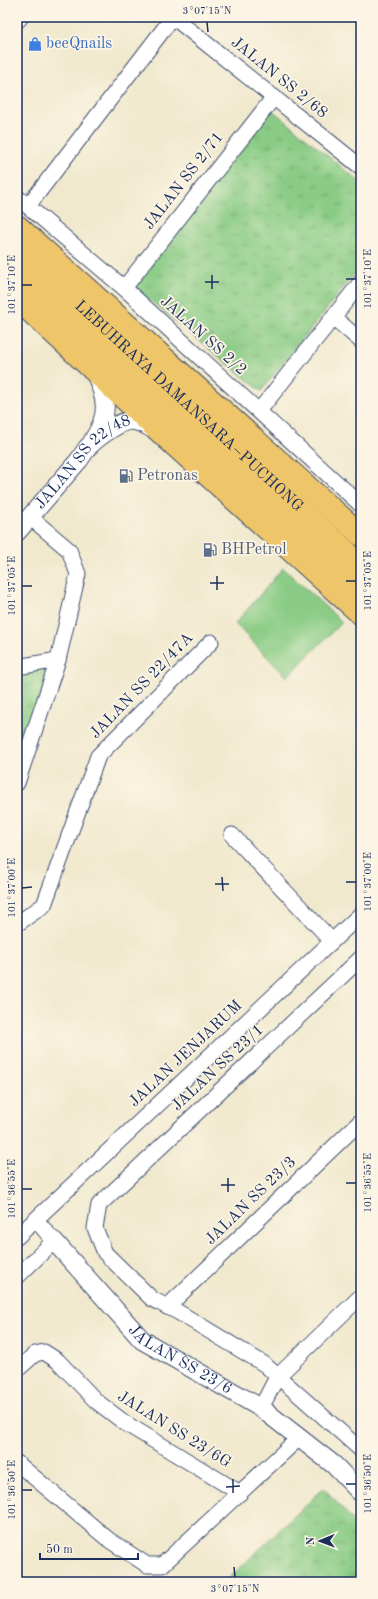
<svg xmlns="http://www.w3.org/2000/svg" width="378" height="1599" viewBox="0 0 378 1599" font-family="'Old Standard TT',serif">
  <defs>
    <pattern id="park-tufts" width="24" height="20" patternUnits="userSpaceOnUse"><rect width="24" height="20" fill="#8acc85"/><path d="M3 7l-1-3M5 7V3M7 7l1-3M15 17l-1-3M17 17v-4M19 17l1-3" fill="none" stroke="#70a670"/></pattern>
  </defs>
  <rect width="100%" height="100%" fill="#fcf5e5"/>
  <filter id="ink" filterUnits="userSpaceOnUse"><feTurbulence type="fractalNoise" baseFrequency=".025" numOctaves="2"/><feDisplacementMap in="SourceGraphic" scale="8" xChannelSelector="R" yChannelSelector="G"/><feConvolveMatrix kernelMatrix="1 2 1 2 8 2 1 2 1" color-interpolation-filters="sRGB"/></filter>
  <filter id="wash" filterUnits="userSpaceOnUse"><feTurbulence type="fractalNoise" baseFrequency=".012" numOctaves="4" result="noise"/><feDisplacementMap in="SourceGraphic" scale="16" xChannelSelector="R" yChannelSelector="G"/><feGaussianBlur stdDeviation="0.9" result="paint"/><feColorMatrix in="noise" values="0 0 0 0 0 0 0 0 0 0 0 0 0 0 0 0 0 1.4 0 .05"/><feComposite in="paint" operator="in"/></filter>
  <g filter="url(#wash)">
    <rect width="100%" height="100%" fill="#f1e9ce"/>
    <path fill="#8acc85" stroke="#527e72" d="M283 568 342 622 287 677 235 624Z"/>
    <g fill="url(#park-tufts)" stroke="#527e72">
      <path d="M272 110 361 183V266L261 391 131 285Z"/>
      <path d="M56 662 17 779V670Z"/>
      <path d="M324 1488 361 1530V1582H225Z"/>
    </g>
  </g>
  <g filter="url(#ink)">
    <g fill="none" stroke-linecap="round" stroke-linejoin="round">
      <defs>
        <g id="minor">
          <path d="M173 17 361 167"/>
          <path d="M17 197 124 288 361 505"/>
          <path d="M28 206 173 17"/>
          <path d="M124 288 274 97"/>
          <path d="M333 317 361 341"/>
          <path d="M259 411 361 282"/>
          <path d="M30 517 69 550 78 574 58 660"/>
          <path d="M17 667 58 660 17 783"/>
          <path d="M232 835 332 941"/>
          <path d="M17 924 44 905 98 756 211 642"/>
          <path d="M361 958 99 1205 95 1228 105 1253 152 1299 178 1312 264 1364 361 1450"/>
          <path d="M17 1237 361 914"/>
          <path d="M17 1277 54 1241 36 1220"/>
          <path d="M167 1307 361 1121"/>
          <path d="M17 1370 35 1354 44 1352 58 1361 96 1401 125 1423 240 1493"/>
          <path d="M261 1408 277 1377 361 1296"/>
          <path d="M17 1463 109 1540 147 1565H162L300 1437"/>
        </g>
        <g id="tertiary">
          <path d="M17 19 19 17"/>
          <path d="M93 440C110 415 107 399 95 373"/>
          <path id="s1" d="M17 532 79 460C82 456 85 451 88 447 96 439 121 419 133 421 140 421 147 426 153 429"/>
          <path id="s2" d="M54 1241 142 1340 261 1408 334 1465 361 1493"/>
        </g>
        <g id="motorway">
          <path d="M17 226 361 535"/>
          <path id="s3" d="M17 249 361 565"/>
          <path d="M17 275 361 587"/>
          <path d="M17 299 161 433 361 614"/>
        </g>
      </defs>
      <use href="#minor" stroke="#3b4b6f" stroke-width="17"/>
      <use href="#tertiary" stroke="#3b4b6f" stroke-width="20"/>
      <use href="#motorway" stroke="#3b4b6f" stroke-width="24"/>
      <use href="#minor" stroke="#fff" stroke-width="15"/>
      <use href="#tertiary" stroke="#fff" stroke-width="18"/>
      <use href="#motorway" stroke="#eec569" stroke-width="22"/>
    </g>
  </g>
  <path fill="none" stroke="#1b2f5e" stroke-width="1.5" d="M207 22 208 32M212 275V289M346 279H356M205 282H219M22 285H32M217 576V590M346 581H356M210 583H224M22 586H32M222 877 223 891M346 882H356M215 884H229M22 888 32 887M228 1178V1192M346 1183H356M221 1185H235M22 1189H32M233 1479V1493M346 1484H356M226 1487 240 1486M22 1490H32M234 1567 235 1577"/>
  <defs>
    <symbol id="shop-bare" viewBox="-9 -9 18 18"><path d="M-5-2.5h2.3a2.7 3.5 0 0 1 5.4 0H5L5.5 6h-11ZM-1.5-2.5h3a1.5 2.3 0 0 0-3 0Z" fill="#3f7fe0" stroke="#fcf5e5" stroke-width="2.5" paint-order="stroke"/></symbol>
    <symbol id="fuel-bare" viewBox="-9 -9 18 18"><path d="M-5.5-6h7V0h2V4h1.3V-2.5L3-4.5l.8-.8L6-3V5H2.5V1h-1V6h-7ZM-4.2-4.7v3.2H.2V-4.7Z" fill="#5c6f8a" stroke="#fcf5e5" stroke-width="2.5" paint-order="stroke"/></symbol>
  </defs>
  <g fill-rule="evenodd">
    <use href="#shop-bare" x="25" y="34" width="20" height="20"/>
    <use href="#fuel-bare" x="116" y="466" width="20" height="20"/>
    <use href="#fuel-bare" x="200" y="540" width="20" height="20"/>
  </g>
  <g text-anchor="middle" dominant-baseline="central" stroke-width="3.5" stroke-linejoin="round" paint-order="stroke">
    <g font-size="16" fill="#366cbe" stroke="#fcf5e5" text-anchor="start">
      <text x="46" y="44">beeQnails</text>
    </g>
    <g font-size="16" fill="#1b2f5e" stroke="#fcf5e5">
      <text transform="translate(279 78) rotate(39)">JALAN SS 2/68</text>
      <text transform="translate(184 181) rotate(-52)">JALAN SS 2/71</text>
      <text transform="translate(203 336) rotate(42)">JALAN SS 2/2</text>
      <text stroke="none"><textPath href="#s3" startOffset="233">LEBUHRAYA DAMANSARA–PUCHONG</textPath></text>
      <text stroke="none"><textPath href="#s1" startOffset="97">JALAN SS 22/48</textPath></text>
      <text transform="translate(142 686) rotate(-46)">JALAN SS 22/47A</text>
      <text transform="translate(186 1054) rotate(-43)">JALAN JENJARUM</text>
      <text transform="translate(218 1068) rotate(-43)">JALAN SS 23/1</text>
      <text transform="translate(251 1201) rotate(-44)">JALAN SS 23/3</text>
      <text stroke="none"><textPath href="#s2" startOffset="175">JALAN SS 23/6</textPath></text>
      <text transform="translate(174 1430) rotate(32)">JALAN SS 23/6G</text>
    </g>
    <g font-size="16" fill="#4e5e75" stroke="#fcf5e5" text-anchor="start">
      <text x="137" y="476">Petronas</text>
      <text x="221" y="550">BHPetrol</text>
    </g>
  </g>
  <rect width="378" height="1599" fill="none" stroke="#fcf5e5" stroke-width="44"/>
  <g transform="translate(320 1541) rotate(269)" stroke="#fcf5e5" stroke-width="3" paint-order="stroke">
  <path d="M0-3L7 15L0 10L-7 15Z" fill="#1b2f5e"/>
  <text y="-6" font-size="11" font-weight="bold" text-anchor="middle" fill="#1b2f5e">N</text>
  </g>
  <path d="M40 1553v6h98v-6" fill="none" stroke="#1b2f5e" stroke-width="2"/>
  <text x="46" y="1553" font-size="12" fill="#1b2f5e" stroke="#fcf5e5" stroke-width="3" paint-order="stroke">50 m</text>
  <rect x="22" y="22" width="334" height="1555" fill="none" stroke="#1b2f5e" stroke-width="1.5"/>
  <g font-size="10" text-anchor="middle" fill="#1b2f5e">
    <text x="207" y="14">3°07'15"N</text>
    <text transform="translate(367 279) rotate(-90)" y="4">101°37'10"E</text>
    <text transform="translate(11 285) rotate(-90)" y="4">101°37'10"E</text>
    <text transform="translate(367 581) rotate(-90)" y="4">101°37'05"E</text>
    <text transform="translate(11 586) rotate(-90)" y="4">101°37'05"E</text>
    <text transform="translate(367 882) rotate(-90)" y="4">101°37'00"E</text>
    <text transform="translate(11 888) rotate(-90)" y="4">101°37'00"E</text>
    <text transform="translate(367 1183) rotate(-90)" y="4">101°36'55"E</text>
    <text transform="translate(11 1189) rotate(-90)" y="4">101°36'55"E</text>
    <text transform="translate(367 1484) rotate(-90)" y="4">101°36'50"E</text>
    <text transform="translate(11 1490) rotate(-90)" y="4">101°36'50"E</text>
    <text x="235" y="1592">3°07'15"N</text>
  </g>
</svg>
